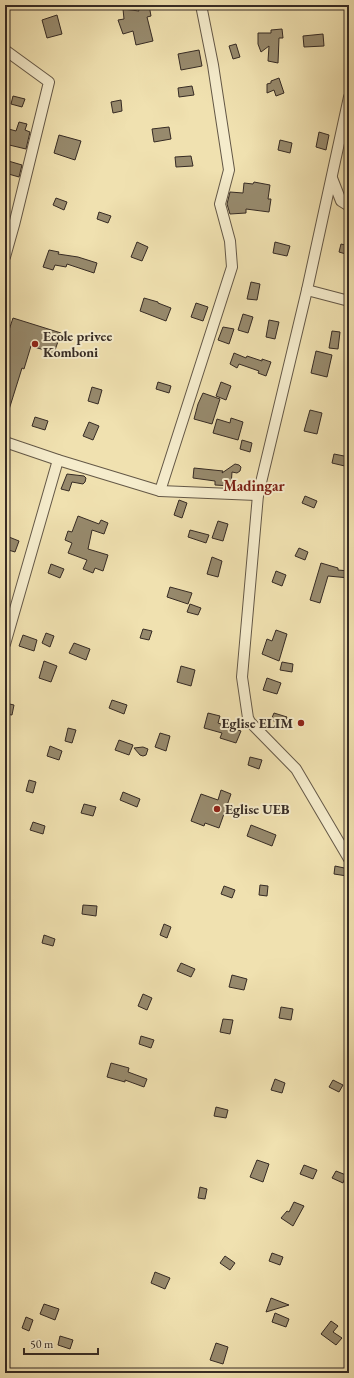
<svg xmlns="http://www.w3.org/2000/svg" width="354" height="1378" viewBox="0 0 354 1378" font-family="'EB Garamond',serif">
  <rect width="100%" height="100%" fill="#f0e1b0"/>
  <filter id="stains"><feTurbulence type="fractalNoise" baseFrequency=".005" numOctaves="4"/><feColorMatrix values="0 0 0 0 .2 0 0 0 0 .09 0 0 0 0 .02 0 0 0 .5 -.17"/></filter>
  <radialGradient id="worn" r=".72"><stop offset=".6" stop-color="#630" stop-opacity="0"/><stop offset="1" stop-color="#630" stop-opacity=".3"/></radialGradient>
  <g fill="#978a6d" stroke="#362b24">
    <path d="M137 5H149L151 16 147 17 153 41 136 45 133 31 123 34 118 20 124 19 123 9 139 11Z"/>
    <path d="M57 15 62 34 47 38 42 20Z"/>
    <path d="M282 29 283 38H279L278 63 268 61 269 46 261 52 258 44V33H271V30Z"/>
    <path d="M323 34 324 46 304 47 303 36Z"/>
    <path d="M236 44 240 57 233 59 229 46Z"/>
    <path d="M199 50 202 66 181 70 178 54Z"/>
    <path d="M279 78 284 93 276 96 274 90 267 93V84L271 83V81Z"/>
    <path d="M192 86 194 95 179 97 178 88Z"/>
    <path d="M13 96 25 99 22 107 11 104Z"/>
    <path d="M121 100 122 111 113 113 111 102Z"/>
    <path d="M19 122 27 124 25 130 30 132 26 149 5 144V128L16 131Z"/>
    <path d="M169 127 171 139 154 142 152 129Z"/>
    <path d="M319 132 329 135 326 150 316 147Z"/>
    <path d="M59 135 81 141 75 160 54 153Z"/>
    <path d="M280 140 292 143 290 153 278 150Z"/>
    <path d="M191 156 193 166 176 167 175 157Z"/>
    <path d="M5 160 22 165 19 177 5 173Z"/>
    <path d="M254 182 270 185 268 199H271L269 212 246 209V213L230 214 227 204 230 192 243 193 244 183 253 184Z"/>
    <path d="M56 198 67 202 64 210 53 205Z"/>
    <path d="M99 212 111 216 108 223 97 219Z"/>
    <path d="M137 242 148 247 142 261 131 257Z"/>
    <path d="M275 242 290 246 287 256 273 253Z"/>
    <path d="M341 244 349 246V255L339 252Z"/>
    <path d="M49 250 59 252 58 254 78 257 97 263 94 273 67 264 66 267 55 265 53 270 43 267Z"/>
    <path d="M251 282 260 284 257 300 247 299Z"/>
    <path d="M144 298 158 302V303L171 308 166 321 140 311Z"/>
    <path d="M196 303 208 307 203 321 191 317Z"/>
    <path d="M243 314 253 317 248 333 238 330Z"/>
    <path d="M13 318 61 333 54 353 31 346 24 369 22 368 7 416H5V376L8 364 5 363V342Z"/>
    <path d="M269 320 279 322 275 339 266 337Z"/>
    <path d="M223 327 234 329 229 344 218 340Z"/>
    <path d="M332 331 340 332 338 349 329 348Z"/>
    <path d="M316 351 332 355 327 377 311 373Z"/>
    <path d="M234 353 246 358 247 356 262 361V359L271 362 266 376 258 373 259 371 239 364 237 368 230 364Z"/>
    <path d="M158 382 171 386 169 393 156 389Z"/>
    <path d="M221 382 231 386 226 400 216 396Z"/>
    <path d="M92 387 102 390 98 404 88 401Z"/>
    <path d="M203 393 220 399 212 424 194 419 198 404Z"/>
    <path d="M310 410 322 413 317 434 304 431Z"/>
    <path d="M35 417 48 421 45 430 32 426Z"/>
    <path d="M231 418 243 422 238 440 213 433 217 419 230 423Z"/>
    <path d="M89 422 99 426 93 440 83 436Z"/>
    <path d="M242 440 252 443 250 452 240 449Z"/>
    <path d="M334 454 349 457V467L332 463Z"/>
    <path d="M235 464 239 465 241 467 240 471 237 473 232 472 231 486 215 485V481L193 478 194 468 223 471 222 473Z"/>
    <path d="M67 474 84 476 86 478 85 482 83 484 72 482 69 491 61 489Z"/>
    <path d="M305 496 317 501 314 508 302 503Z"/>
    <path d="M179 500 187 503 182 518 174 515Z"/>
    <path d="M78 516 99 524 101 520 108 523 104 534 92 530 88 549 108 555 103 571 95 568 93 573 83 569 87 560 68 553 72 543 65 540 68 531 72 532Z"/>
    <path d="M218 521 228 524 223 541 212 538Z"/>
    <path d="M190 530 209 535 206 543 188 537Z"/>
    <path d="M9 537 19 541 15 552 5 549Z"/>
    <path d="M299 548 308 552 305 560 295 556Z"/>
    <path d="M212 557 222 561 218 577 207 574Z"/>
    <path d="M321 563 338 568V570L349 571V578L328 576 320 603 310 600Z"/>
    <path d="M51 564 64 569 60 578 48 573Z"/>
    <path d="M276 571 286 575 282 586 272 582Z"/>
    <path d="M170 587 192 593 188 604 167 597Z"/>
    <path d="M190 604 201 608 198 615 187 612Z"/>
    <path d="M143 629 152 631 149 640 140 638Z"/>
    <path d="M276 630 287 634 279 661 262 654 267 639 272 641Z"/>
    <path d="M46 633 54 636 50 647 42 643Z"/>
    <path d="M23 635 37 640 34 651 19 646Z"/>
    <path d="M74 643 90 649 86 660 69 653Z"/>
    <path d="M44 661 57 666 51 682 39 678Z"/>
    <path d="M282 662 293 664 292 672 280 670Z"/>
    <path d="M181 666 195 670 191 686 177 682Z"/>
    <path d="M267 678 281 683 277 694 263 690Z"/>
    <path d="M112 700 127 705 124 714 109 708Z"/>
    <path d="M5 703 14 705 12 715 5 714Z"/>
    <path d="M208 713 220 716 218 723 241 731 236 743 220 738 222 733 204 728Z"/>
    <path d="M274 713 287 717 284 724 271 720Z"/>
    <path d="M68 728 76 730 72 743 65 741Z"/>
    <path d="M160 733 170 736 166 751 155 747Z"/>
    <path d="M119 740 133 745 129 755 115 750Z"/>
    <path d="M50 746 62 751 59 760 47 756Z"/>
    <path d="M143 747 148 749 146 755 143 756 140 755 134 748Z"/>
    <path d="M250 757 262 760 259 769 248 765Z"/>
    <path d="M29 780 36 782 33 793 26 791Z"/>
    <path d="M221 790 231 794 219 828 205 823 204 826 191 821 201 794 218 800Z"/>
    <path d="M123 792 140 799 137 807 120 800Z"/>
    <path d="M84 804 96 807 93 816 81 813Z"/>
    <path d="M33 822 45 826 43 834 30 830Z"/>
    <path d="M251 825 276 835 272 846 247 836Z"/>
    <path d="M335 866 349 869 347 876 334 874Z"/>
    <path d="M260 885 268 886 267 896 259 895Z"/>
    <path d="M224 886 235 890 232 898 221 894Z"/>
    <path d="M83 905 97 906 96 916 82 914Z"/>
    <path d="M164 924 171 927 167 938 160 935Z"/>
    <path d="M44 935 55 939 53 946 42 943Z"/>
    <path d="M181 963 195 969 191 977 177 971Z"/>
    <path d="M232 975 247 979 244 990 229 987Z"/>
    <path d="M143 994 152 998 147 1010 138 1006Z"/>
    <path d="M281 1007 293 1009 291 1020 279 1018Z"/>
    <path d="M223 1019 233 1020 230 1034 220 1032Z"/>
    <path d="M141 1036 154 1040 151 1048 139 1044Z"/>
    <path d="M111 1063 129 1068 128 1072 147 1079 144 1087 125 1080V1082L107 1077Z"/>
    <path d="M275 1079 285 1083 282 1093 271 1090Z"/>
    <path d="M333 1080 343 1085 339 1092 329 1087Z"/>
    <path d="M216 1107 228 1110 226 1118 214 1116Z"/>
    <path d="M257 1160 269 1164 263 1182 250 1177Z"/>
    <path d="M304 1165 317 1170 313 1179 300 1174Z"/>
    <path d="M336 1171 346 1175 343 1183 332 1178Z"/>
    <path d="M200 1187 207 1189 205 1199 198 1198Z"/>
    <path d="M294 1202 304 1206 293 1226 281 1218 287 1211 289 1212Z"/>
    <path d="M272 1253 283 1257 280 1265 269 1261Z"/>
    <path d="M225 1256 235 1263 230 1270 220 1263Z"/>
    <path d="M155 1272 170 1278 165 1289 151 1283Z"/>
    <path d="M271 1298 289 1305 266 1312Z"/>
    <path d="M44 1304 59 1309 55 1320 40 1314Z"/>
    <path d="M275 1313 289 1319 286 1327 272 1322Z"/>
    <path d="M26 1317 33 1320 29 1331 22 1328Z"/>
    <path d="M331 1321 338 1326 333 1332 342 1338 336 1345 321 1334Z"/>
    <path d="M60 1336 73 1340 70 1349 58 1345Z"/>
    <path d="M216 1343 228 1347 223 1364 210 1360Z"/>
  </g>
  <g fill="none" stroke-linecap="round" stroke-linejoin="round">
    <defs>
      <g id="minor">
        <path d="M5 50 49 82 14 225 5 257"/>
        <path d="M349 97 307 290 258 495 242 677 248 718 250 722 296 769 349 859"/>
        <path d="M332 178 341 201 349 206"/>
        <path d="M307 290 349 301"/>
        <path d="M5 442 58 460 160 491 258 495"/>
        <path d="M160 491 232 267 230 241 220 204 229 170 213 65 201 5"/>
        <path d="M5 644 58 460"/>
      </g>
    </defs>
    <use href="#minor" stroke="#645847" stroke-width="12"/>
    <use href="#minor" stroke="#f5eccc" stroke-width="10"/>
  </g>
  <g fill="#8f2418" stroke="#f5eccc" stroke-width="1.5">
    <circle cx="35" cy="344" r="4"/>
    <circle cx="301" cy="723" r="4"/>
    <circle cx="217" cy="809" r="4"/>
  </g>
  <g text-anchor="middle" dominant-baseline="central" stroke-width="4" stroke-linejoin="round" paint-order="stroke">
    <g font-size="14" font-weight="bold" fill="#362b24" stroke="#f5eccc" text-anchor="start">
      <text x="43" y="336">Ecole privee<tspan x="43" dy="16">Komboni</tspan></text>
      <text x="293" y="723" text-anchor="end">Eglise ELIM</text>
      <text x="225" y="809">Eglise UEB</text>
    </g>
    <g font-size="15" font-weight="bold" fill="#7a1f14" stroke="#f5eccc">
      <text x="254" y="485">Madingar</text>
    </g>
  </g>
  <rect width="354" height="1378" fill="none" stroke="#f0e1b0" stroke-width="20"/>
  <rect x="6" y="6" width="342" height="1366" fill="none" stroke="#362b24" stroke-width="2"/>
  <rect x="10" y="10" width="334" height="1358" fill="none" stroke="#362b24"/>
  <path d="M24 1348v6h74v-6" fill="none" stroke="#362b24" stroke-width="2"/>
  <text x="30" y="1348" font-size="12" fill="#362b24" stroke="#f5eccc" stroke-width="3" paint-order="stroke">50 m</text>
  <rect width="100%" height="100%" filter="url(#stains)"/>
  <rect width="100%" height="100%" fill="url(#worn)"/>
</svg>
